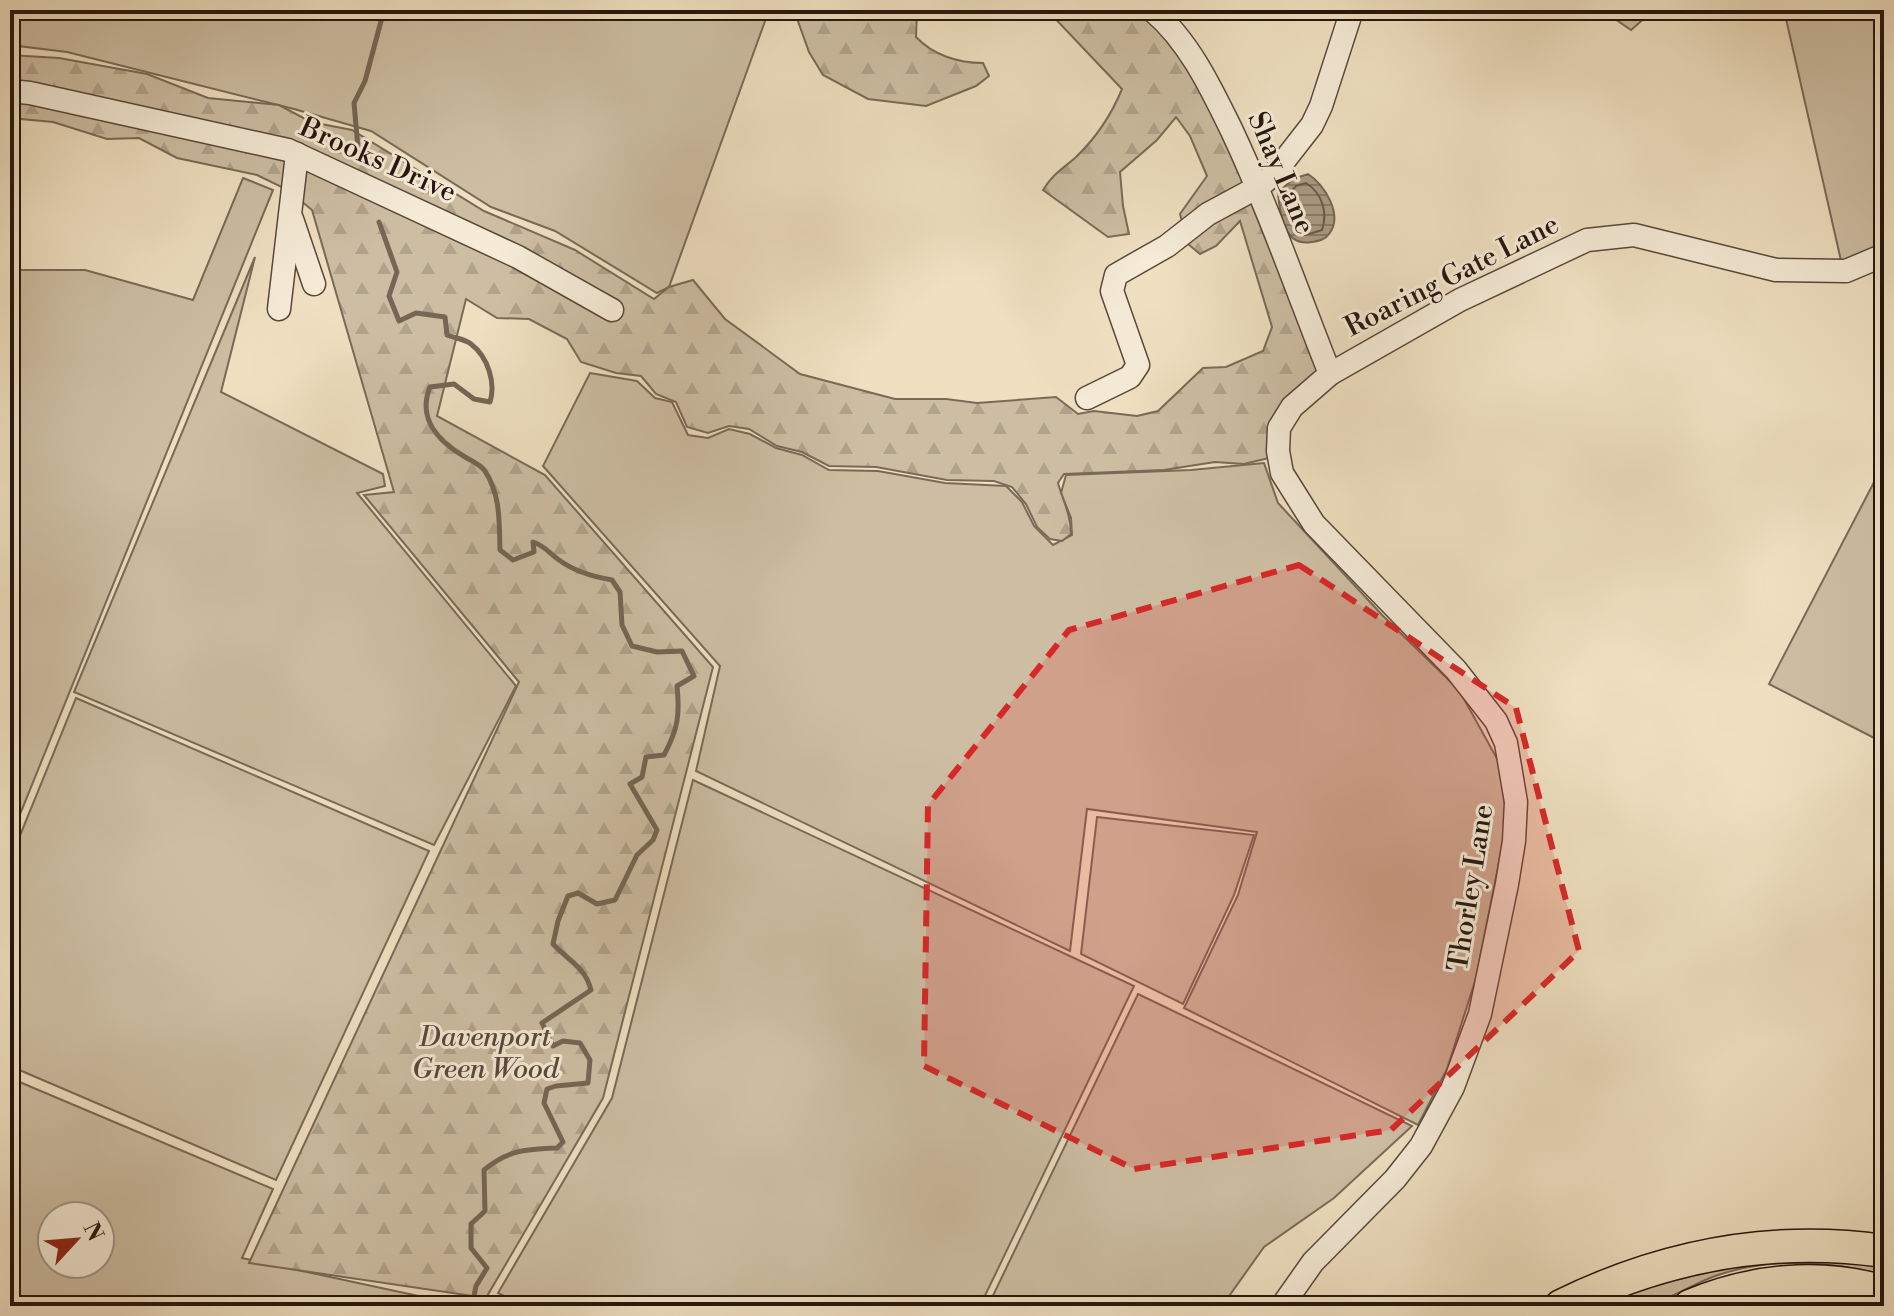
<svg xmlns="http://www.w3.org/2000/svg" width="1894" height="1316" viewBox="0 0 1894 1316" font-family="'Libre Bodoni',serif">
  <defs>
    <pattern id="forest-firs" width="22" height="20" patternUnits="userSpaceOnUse" patternTransform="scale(2)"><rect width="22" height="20" fill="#cdbea3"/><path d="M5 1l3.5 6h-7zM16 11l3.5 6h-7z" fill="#b0a38b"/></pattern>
    <pattern id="water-rules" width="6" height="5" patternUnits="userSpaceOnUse" patternTransform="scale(2)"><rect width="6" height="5" fill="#aa9b84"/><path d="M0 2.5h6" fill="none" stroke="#8a7d6a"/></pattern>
  </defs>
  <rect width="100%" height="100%" fill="#efe0c1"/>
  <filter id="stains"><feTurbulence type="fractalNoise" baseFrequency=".0025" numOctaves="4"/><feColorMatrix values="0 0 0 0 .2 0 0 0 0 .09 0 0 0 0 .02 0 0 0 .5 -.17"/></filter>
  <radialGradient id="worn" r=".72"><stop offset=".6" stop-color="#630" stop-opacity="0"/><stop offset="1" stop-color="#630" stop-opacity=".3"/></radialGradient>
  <g fill="#cdbea3" stroke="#796a58" stroke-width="2" fill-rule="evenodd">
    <path d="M10 10H769L669 287 657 293 555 231 491 207 371 131 294 109 67 52 10 45Z"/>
    <path d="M1602 10H1654L1631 30Z"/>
    <path d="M1784 10H1884V246L1842 265Z"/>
    <path d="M243 178 273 190 10 839V270H85L193 300Z"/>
    <path d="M255 257 221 392 383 474 385 486 357 493 516 686 434 845 74 692Z"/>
    <path d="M590 373 637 381 655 398 672 402 688 435 708 438 729 429 750 434 776 448 802 455 829 470 878 471 945 483 1006 486 1022 502 1034 526 1053 545 1072 535 1071 518 1061 493 1066 475 1191 470 1264 463 1278 503 1383 616 1459 690 1500 764 1507 822 1476 978 1447 1069 1418 1125 1184 1008 1238 895 1257 832 1087 809 1070 951 696 771 720 666 543 466Z"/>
    <path d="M1884 463V743L1769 684Z"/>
    <path d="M76 698 429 851 276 1180 10 1066V860Z"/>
    <path d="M693 780 1134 986 980 1306H525L498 1293 612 1098Z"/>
    <path d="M1097 817 1254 835 1234 895 1183 1004 1081 954Z"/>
    <path d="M1138 994 1412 1126 1334 1198 1264 1247 1222 1306H988Z"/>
    <path d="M10 1078 273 1189 242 1258 451 1303 450 1306H10ZM52 1216H100V1264H52Z"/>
    <path d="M1743 1258 1884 1260V1275C1830 1261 1772 1257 1718 1275 1693 1283 1661 1306 1637 1306L1640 1302H1584Z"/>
    <path d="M1799 1289 1884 1306H1714Z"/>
  </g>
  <g fill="url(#forest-firs)" stroke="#796a58" stroke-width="2">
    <path d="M794 10H917L916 37C933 55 958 63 983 63L989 76 976 86 926 106 868 99 823 75 809 52Z"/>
    <path d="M1047 10H1152L1212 90 1330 374 1311 389 1273 457 1244 464 1215 462 1164 470 1064 474 1058 483C1063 501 1071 515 1071 534L1062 541 1050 539 1037 527 1026 504 1012 487 994 481 947 480 876 467 829 466 802 452 777 446 749 429 729 426 708 433 687 427 676 402 656 394 641 376 616 373 581 362 567 339 529 319 497 318 466 299 437 416 545 475 713 667 603 1098 486 1298 249 1263 519 682 364 495 394 492 312 210 288 190 257 175 177 158 139 138 107 139 53 122 10 118V55L59 58 147 74 208 98 279 105 311 122 352 130 484 211 575 250 654 299 669 287 693 280 725 319 800 374 895 399H946L977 403 1056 397 1078 414 1094 411 1137 416 1158 411 1203 368 1226 367 1263 351 1272 327 1240 221 1216 246 1200 254 1188 244 1180 214 1207 176 1190 136 1176 117 1157 140 1120 172 1123 206 1129 234 1108 237 1043 190C1053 174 1061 170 1075 158 1096 138 1111 116 1122 89Z"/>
  </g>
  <path fill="url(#water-rules)" stroke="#756655" stroke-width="2" d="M1308 174C1324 184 1344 215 1329 234 1325 240 1318 241 1312 242 1284 247 1280 216 1278 193L1293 179Z"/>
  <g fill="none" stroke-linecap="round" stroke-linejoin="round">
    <path stroke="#685849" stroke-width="2" d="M1306 183C1322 193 1328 212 1322 230L1306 235 1296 231 1286 197 1296 186Z"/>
    <g stroke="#756655" stroke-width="5">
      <path d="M358 148 354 103 365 81 384 10"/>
      <path d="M379 222 397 272 389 296 399 321 416 313 445 317 447 335C454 338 465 339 471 344 488 357 496 383 490 402L474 399 454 384 430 387C417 419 438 441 465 457 472 461 481 465 485 471 501 496 499 522 500 550L513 560 534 552 533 542C545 546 549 553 559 560 574 571 594 577 612 580L620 592 622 625 632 646 657 652 682 651 694 676 677 686C680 715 678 729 664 755L646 757 642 777 630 784 657 830 653 840 637 855 615 900 597 904 578 893 568 896 558 921 553 944C570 962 585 967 591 990L542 1023 553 1046 563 1041 580 1043 590 1060 588 1083 556 1086 547 1089 544 1103 563 1142 557 1148C526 1149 508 1150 484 1170L485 1211 471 1224V1248L487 1268 476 1286 472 1306"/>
    </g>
    <defs>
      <g id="minor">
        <path d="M1152 10C1189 41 1211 88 1232 131 1269 210 1298 293 1330 374"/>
        <path d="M10 91 30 93 288 150 518 257 612 310"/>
        <path d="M292 219 314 284"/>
        <path d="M279 309 297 154"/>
        <path d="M1087 398 1130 377 1138 365 1112 291 1116 275 1167 246 1208 214 1258 187 1273 175 1312 125 1321 106 1352 10"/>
        <path d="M1282 1306 1313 1262 1395 1179 1421 1146 1453 1087 1480 1014 1507 884 1514 841 1516 802 1506 743 1496 721 1456 670 1314 524 1282 473 1278 451 1279 428 1292 407 1330 374 1460 300 1587 240 1634 235 1776 270 1846 271 1884 255"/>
      </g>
      <g id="highway">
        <path d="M1561 1306C1663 1256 1771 1235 1884 1251"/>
        <path d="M1690 1306C1752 1280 1820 1273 1884 1292"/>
      </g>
    </defs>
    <use href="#minor" stroke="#58483b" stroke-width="25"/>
    <use href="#highway" stroke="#25160e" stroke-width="35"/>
    <use href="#minor" stroke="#f5ebd7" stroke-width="22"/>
    <use href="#highway" stroke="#efe0c1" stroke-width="32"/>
  </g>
  <path fill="#d62828" fill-opacity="0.2" stroke="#d62828" stroke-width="6" stroke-dasharray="16 10" stroke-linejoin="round" d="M1299 565 1516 708 1579 951 1391 1130 1134 1169 924 1066 928 805 1069 630Z"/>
  <g text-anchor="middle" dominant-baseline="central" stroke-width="6" stroke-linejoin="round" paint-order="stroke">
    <g font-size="28" fill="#25160e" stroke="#f5ebd7">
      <text transform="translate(378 160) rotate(24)">Brooks Drive</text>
      <text transform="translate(1281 173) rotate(67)">Shay Lane</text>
      <text transform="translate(1452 276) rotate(-27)">Roaring Gate Lane</text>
      <text transform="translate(1471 888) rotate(-81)">Thorley Lane</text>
    </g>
    <g font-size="28" font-style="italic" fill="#57483b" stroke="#f5ebd7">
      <text x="485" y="1037">Davenport<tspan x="485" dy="32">Green Wood</tspan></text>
    </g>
  </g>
  <rect width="1894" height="1316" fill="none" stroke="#efe0c1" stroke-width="40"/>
  <rect x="12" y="12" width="1870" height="1292" fill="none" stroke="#25160e" stroke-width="4"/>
  <rect x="20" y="20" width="1854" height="1276" fill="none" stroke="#25160e" stroke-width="2"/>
  <g transform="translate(76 1240) rotate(64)"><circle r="38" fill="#f5ebd7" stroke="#a29687" stroke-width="2"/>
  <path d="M0-6L14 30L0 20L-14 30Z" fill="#8f2418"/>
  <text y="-12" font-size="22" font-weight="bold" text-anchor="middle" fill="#25160e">N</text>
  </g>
  <rect width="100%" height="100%" filter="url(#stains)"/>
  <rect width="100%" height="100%" fill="url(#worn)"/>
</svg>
